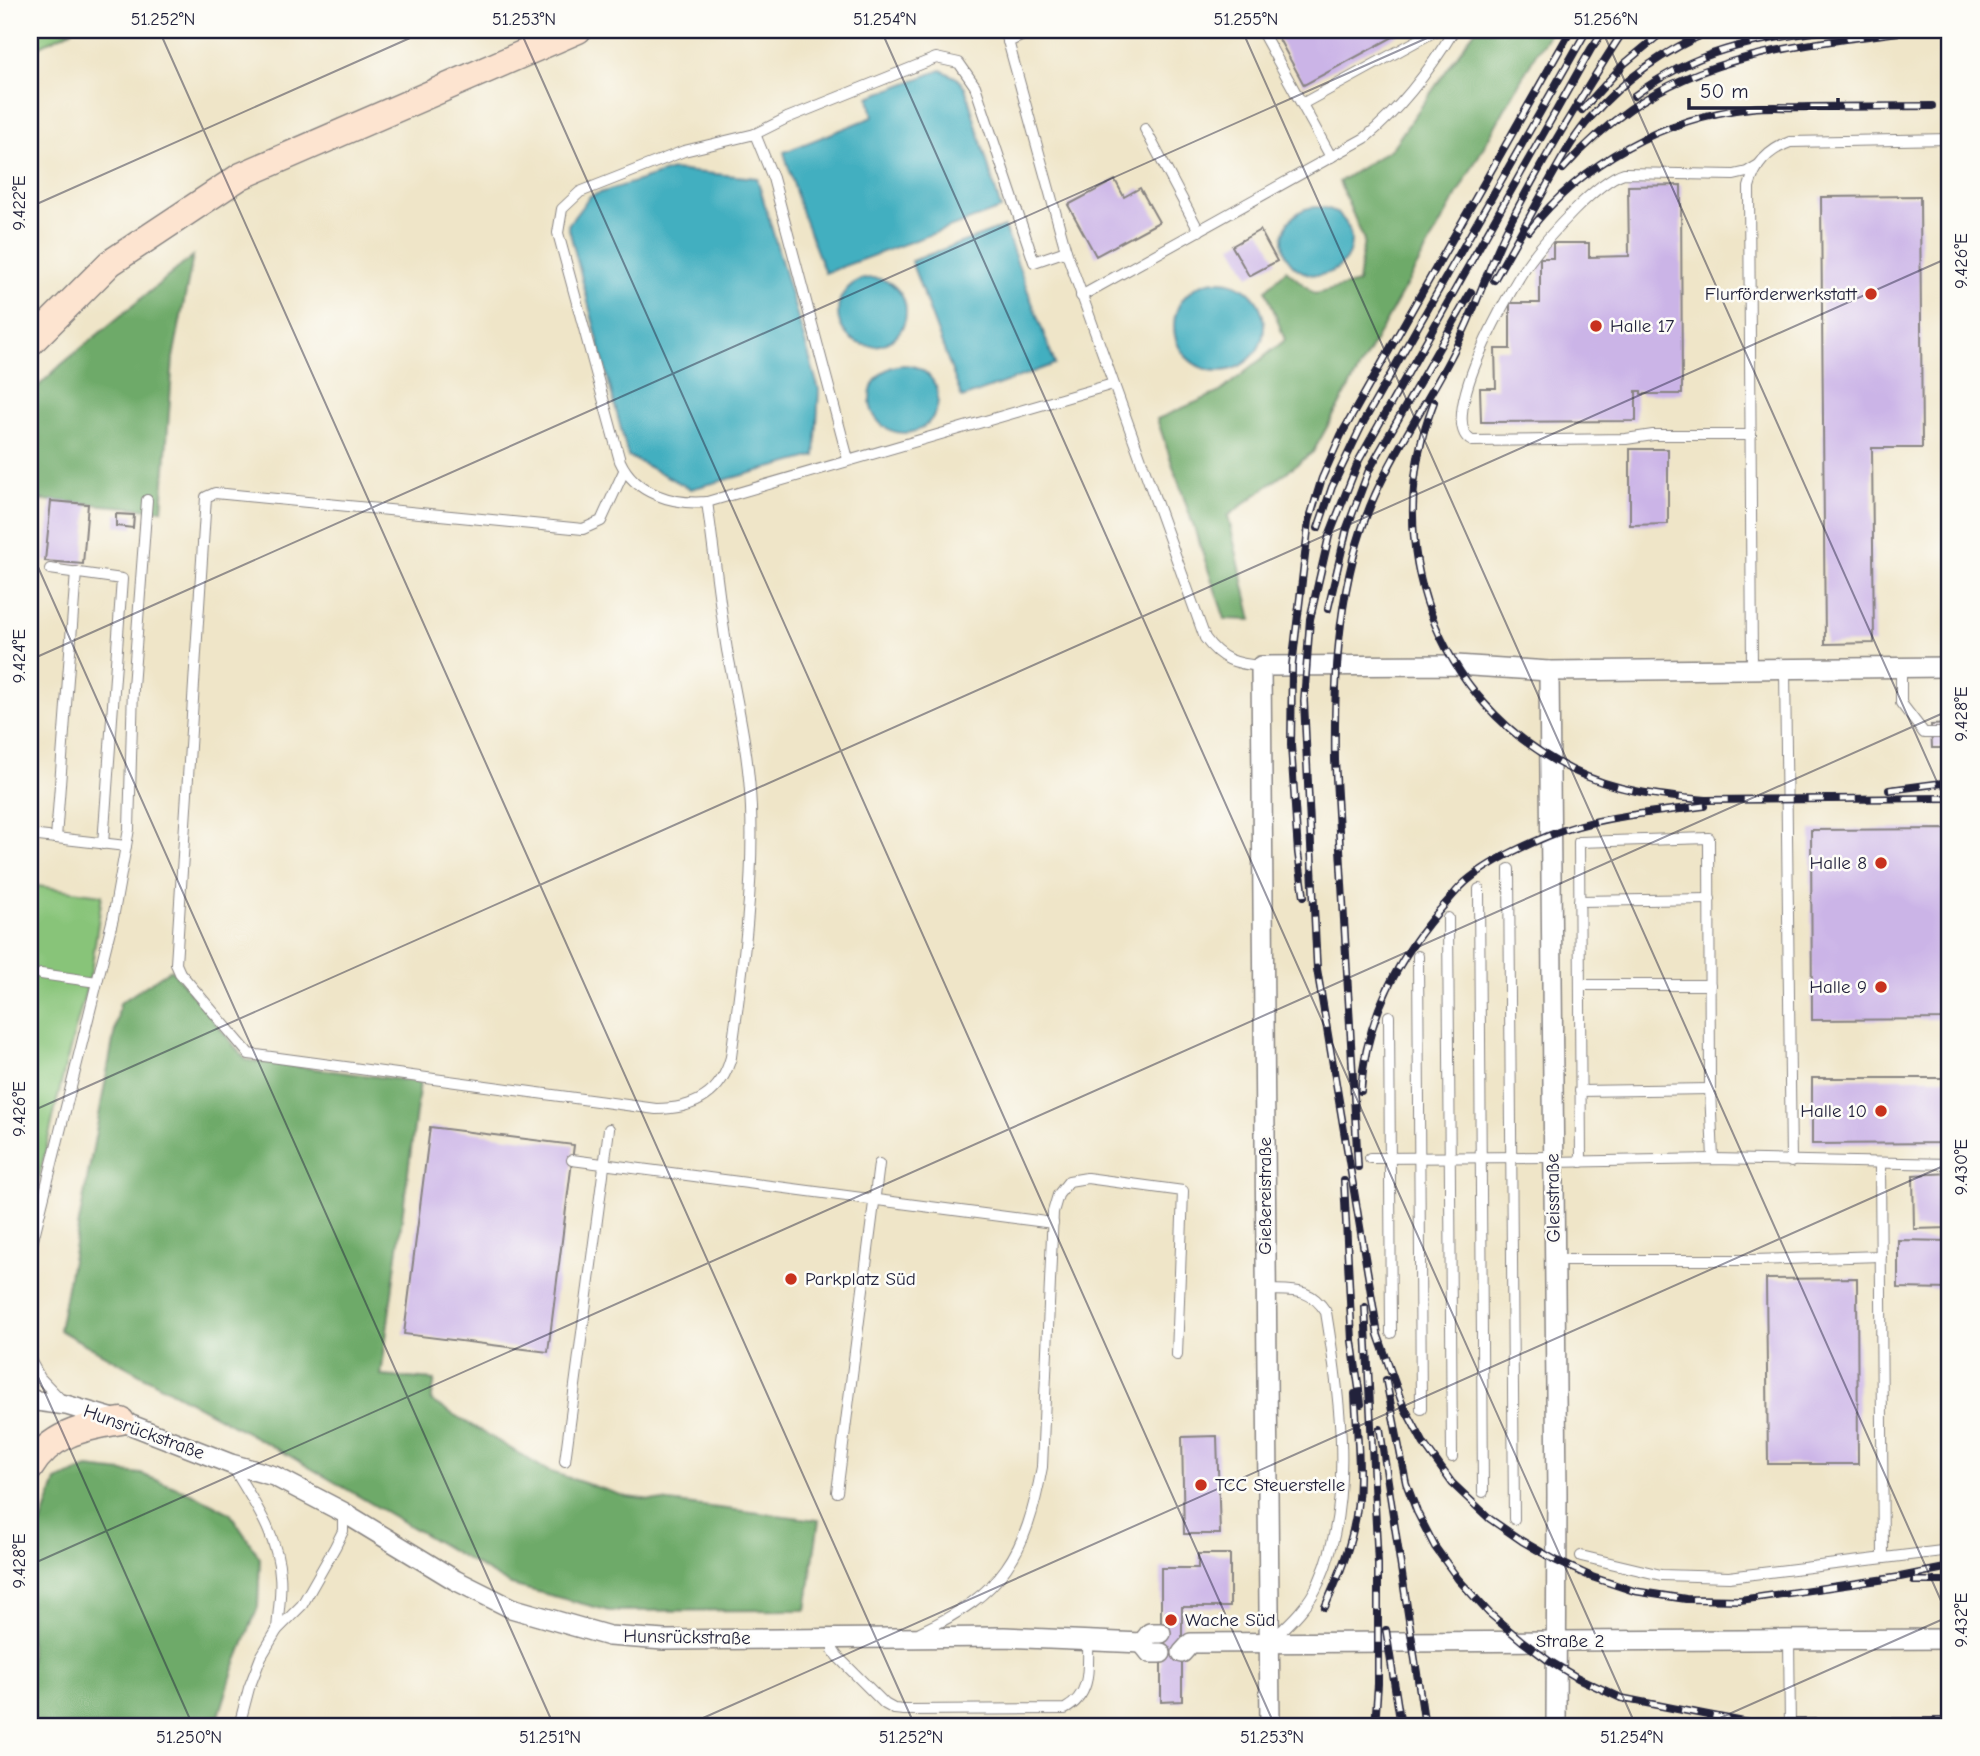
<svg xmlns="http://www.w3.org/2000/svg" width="1980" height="1756" viewBox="0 0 1980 1756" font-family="'Comic Neue',sans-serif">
  <rect width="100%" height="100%" fill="#fdfcf7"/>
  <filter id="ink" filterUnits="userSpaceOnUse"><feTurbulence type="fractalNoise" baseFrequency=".0143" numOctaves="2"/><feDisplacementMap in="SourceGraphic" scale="14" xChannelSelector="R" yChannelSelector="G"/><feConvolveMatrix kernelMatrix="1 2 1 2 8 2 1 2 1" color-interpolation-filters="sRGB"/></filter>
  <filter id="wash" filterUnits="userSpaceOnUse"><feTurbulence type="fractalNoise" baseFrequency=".00686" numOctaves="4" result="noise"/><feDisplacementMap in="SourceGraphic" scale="28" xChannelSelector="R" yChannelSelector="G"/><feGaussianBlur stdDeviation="1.57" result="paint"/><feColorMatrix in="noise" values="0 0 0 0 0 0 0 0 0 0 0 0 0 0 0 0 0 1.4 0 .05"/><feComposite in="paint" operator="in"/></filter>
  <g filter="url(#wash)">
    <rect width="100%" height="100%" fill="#efe5c8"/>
    <g fill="#88c479" stroke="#55735a" stroke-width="2">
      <path d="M30 30H73L30 51Z"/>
      <path d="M30 885 102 895 91 972 65 1067 30 1217Z"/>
    </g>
    <g fill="#6eaa69" stroke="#486652" stroke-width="2">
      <path d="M1475 30H1552L1535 55 1313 452 1228 516 1252 620 1225 619 1157 419 1220 392 1285 340 1266 290 1286 270 1315 294 1358 283 1364 240 1339 182 1392 148Z"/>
      <path d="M193 256 173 358 162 510 30 499V394L62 364Z"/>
      <path d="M171 969 246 1060 420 1082 381 1376 435 1380 431 1401 548 1471 627 1497 819 1520 806 1610 610 1611 511 1585 288 1455 59 1330 120 1003Z"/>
      <path d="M88 1468 141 1474 193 1494 230 1513 260 1558 258 1607 233 1671 216 1726H30V1557L56 1481Z"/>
    </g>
    <g fill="#42afc0" stroke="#32687e" stroke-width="2">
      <path d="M941 70 957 78 965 87 1001 209 825 273 802 213 784 152 873 117 869 97Z"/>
      <path d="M672 170 757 178 819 390 815 456 691 489 628 456 568 225 590 196Z"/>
      <circle cx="1317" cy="241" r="34"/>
      <path d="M1004 227 1055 364 962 398 911 261Z"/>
      <circle cx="872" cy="312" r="34"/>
      <circle cx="1219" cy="326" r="45"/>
      <circle cx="904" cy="399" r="34"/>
    </g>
    <g id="blocks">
      <g fill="#cbb4e7">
        <path d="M1274 30H1406L1304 85Z"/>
        <path d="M1115 180 1124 197 1140 188 1159 222 1096 256 1068 205Z"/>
        <path d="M1681 185 1682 394H1641V391H1636V421L1481 422 1480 388H1496L1495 349H1510V303H1540V258H1553V243H1589V257L1629 256 1628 186Z"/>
        <path d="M1920 196 1922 448H1872L1874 643 1825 644 1821 197Z"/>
        <path d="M1260 230 1277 261 1249 276 1232 246Z"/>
        <path d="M1630 449H1668V524L1630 525Z"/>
        <path d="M51 501 88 504 83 564 45 561Z"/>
        <path d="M116 514 134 515 133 528 116 526Z"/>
        <path d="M1950 724V748H1932L1931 725Z"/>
        <path d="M1950 829V1019L1812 1020 1811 830Z"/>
        <path d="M1812 1078H1950V1143L1812 1144Z"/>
        <path d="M430 1127 574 1145 548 1352 404 1334Z"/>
        <path d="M1950 1173V1228L1914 1229 1913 1175Z"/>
        <path d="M1898 1240 1950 1241V1289L1898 1288Z"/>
        <path d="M1857 1278 1858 1464H1768L1766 1279Z"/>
        <path d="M1217 1436 1220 1534H1184L1182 1437Z"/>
        <path d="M1198 1554H1230V1607H1182V1701L1161 1702V1568H1198Z"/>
      </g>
    </g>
  </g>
  <g filter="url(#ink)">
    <use href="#blocks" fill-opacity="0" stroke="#888482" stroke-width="2"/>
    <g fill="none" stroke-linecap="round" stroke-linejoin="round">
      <defs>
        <g id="lane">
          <path d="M1005 30 1066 251 1205 638C1221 660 1236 664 1261 666"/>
          <path d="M1261 30 1331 157"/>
          <path d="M1008 42 1034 30"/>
          <path d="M1302 104 1437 30"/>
          <path d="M1145 129 1199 231"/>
          <path d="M755 134 773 178 848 459"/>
          <path d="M1066 251 1034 262 975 86 959 63 936 58 787 118 755 134 684 151 580 192 562 209 558 233 620 461C635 494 674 505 707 502L1113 384"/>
          <path d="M1081 296 1365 138C1401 108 1430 70 1454 30"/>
          <path d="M1751 435H1653L1626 439 1472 441C1434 422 1512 285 1530 261 1547 238 1597 181 1624 173L1734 175 1747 172 1757 166"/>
          <path d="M624 471 601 521 583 529 215 493 206 497 176 964 180 973 249 1054 656 1109C694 1109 721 1095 731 1057 742 974 754 892 751 808 749 754 737 702 727 650 719 601 714 551 707 502"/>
          <path d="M50 569 122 579 103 844"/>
          <path d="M1901 668V703L1924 733H1950"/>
          <path d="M1752 669 1749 187C1755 164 1768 150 1790 142L1950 139"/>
          <path d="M1785 669 1791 1162"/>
          <path d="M30 835 126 846"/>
          <path d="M56 838 76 572"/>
          <path d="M1509 869 1514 1519"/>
          <path d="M1479 889 1483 1492"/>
          <path d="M1579 901 1710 899"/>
          <path d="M1448 918 1452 1457"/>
          <path d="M1418 956 1421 1409"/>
          <path d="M41 974 97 982"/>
          <path d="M1580 985H1710"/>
          <path d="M1389 1016 1391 1333"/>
          <path d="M1580 1091 1710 1089"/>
          <path d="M1370 1158 1552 1157"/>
          <path d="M572 1160 1053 1223"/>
          <path d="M1552 1162 1713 1159 1950 1164"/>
          <path d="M1581 1162 1579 842 1709 838 1710 1089 1713 1159"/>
          <path d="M1880 1164 1883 1558"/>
          <path d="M30 1252 113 918 129 829 133 687 147 500"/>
          <path d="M1555 1260H1753L1881 1256"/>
          <path d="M1266 1290C1293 1291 1310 1287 1326 1312 1340 1397 1355 1502 1319 1582 1309 1606 1290 1623 1272 1640"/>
          <path d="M30 1360 40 1378 63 1402"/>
          <path d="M565 1461 609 1129"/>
          <path d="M233 1467C252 1500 278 1535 280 1575 282 1593 278 1612 277 1630"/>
          <path d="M837 1492 879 1164"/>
          <path d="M1581 1556 1661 1575 1729 1577 1950 1550"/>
          <path d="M920 1632C1003 1594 1026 1555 1042 1467L1053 1212 1058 1195 1069 1181 1087 1178 1183 1191 1177 1355"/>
          <path d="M833 1638V1650L837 1656 885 1704 894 1709 904 1710 1065 1709C1092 1694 1088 1668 1088 1641"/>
          <path d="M1789 1640 1790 1726"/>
          <path d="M239 1726 249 1688 261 1657 277 1630 302 1605 335 1547 343 1531V1512"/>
        </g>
        <g id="street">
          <path d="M1549 671 1557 1494 1556 1726"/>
          <path d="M30 1400 66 1405 121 1421 231 1464 274 1476 343 1512 455 1580 511 1608 609 1636 664 1640 1004 1637 1142 1643"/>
          <path d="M1142 1643 1150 1653H1161"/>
          <path d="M1142 1643 1150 1633H1161"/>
          <path d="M1182 1653 1191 1643 1950 1639"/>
          <path d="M1270 1726 1261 666 1456 665 1549 671 1950 667"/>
        </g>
        <g id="secondary">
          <path d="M30 343 110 263 241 176 578 30"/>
          <path d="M30 1468C51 1433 83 1428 121 1421"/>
        </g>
      </defs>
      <use href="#lane" stroke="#888482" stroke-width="12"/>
      <use href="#street" stroke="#888482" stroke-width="22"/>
      <use href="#secondary" stroke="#888482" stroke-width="29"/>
      <use href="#lane" stroke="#fff" stroke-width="10"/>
      <use href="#street" stroke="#fff" stroke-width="19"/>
      <use href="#secondary" stroke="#fde4d0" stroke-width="26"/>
      <defs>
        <g id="rail">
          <path d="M1604 30 1591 49 1359 460 1329 536 1310 619 1304 701 1317 969 1378 1335 1402 1403 1424 1444 1452 1483 1490 1519 1522 1541 1555 1560 1592 1577 1634 1591 1686 1599 1740 1600 1900 1577 1950 1567"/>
          <path d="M1634 96C1697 49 1751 41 1826 30"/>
          <path d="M1582 110 1624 64 1665 30"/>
          <path d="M1563 169C1583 147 1606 126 1630 109 1712 51 1818 43 1914 30"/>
          <path d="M1529 231C1582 162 1665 117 1751 108 1770 106 1790 108 1810 107 1850 107 1891 106 1932 106"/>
          <path d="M1494 280C1512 248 1530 217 1547 185 1560 162 1573 137 1591 117 1625 78 1665 50 1713 30"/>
          <path d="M1434 402C1379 542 1434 702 1572 770 1615 791 1659 796 1706 800L1950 798"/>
          <path d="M1318 528 1332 487 1364 421 1587 30"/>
          <path d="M1328 609 1347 528 1369 470 1471 292"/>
          <path d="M1889 790 1950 782"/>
          <path d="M1304 896 1298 853 1291 745 1292 666 1309 521 1322 478 1341 435 1571 30"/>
          <path d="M1361 1091C1365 1019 1399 954 1447 902 1454 894 1461 885 1469 879 1493 860 1521 847 1548 836 1597 816 1652 813 1704 806"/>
          <path d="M1358 1167 1335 760C1334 672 1338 577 1375 495 1398 444 1431 397 1456 347 1477 306 1490 261 1511 221 1545 155 1584 92 1624 30"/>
          <path d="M1344 1181 1352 1341 1361 1404"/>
          <path d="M1365 1307 1378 1564V1684L1375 1726"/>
          <path d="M1386 1380 1406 1483 1417 1512 1435 1547 1458 1579 1489 1613 1522 1641 1549 1661 1578 1678 1621 1698 1749 1723 1950 1721"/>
          <path d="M1380 1429 1425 1726"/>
          <path d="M1914 1581H1950"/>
          <path d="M1325 1607C1336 1582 1347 1557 1353 1530 1364 1486 1357 1439 1355 1394"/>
          <path d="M1386 1630 1401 1726"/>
        </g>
      </defs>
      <use href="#rail" stroke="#22223b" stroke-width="8"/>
      <use href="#rail" stroke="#fdfcf7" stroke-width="5" stroke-dasharray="16" stroke-linecap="butt"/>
    </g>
  </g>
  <path fill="none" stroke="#22223b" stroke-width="2" stroke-opacity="0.45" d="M159 30 915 1726M520 30 1275 1726M881 30 1636 1726M1242 30 1950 1621M1602 30 1950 811M30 207 428 30M30 549 554 1726M30 660 1445 30M30 1112 1950 257M30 1359 193 1726M30 1565 1950 710M685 1726 1950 1163M1702 1726 1950 1616"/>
  <g fill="#c8321e" stroke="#fdfcf7" stroke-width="2.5">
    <circle cx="1871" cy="294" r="7"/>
    <circle cx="1596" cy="326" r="7"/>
    <circle cx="1881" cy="863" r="7"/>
    <circle cx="1881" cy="987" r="7"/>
    <circle cx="1881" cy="1111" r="7"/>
    <circle cx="791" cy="1279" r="7"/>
    <circle cx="1201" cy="1485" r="7"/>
    <circle cx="1171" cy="1620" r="7"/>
  </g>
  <g text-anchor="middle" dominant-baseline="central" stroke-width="5" stroke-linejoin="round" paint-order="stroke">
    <g font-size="19" fill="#22223b" stroke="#fdfcf7" text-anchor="end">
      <text x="1857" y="294">Flurförderwerkstatt</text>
      <text x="1610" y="326" text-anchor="start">Halle 17</text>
      <text x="1867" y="863">Halle 8</text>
      <text x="1867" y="987">Halle 9</text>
      <text x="1867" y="1111">Halle 10</text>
      <text x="805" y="1279" text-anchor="start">Parkplatz Süd</text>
      <text x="1215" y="1485" text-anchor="start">TCC Steuerstelle</text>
      <text x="1185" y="1620" text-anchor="start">Wache Süd</text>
    </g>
    <g font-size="19" fill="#22223b" stroke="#fdfcf7">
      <text transform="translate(1265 1196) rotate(-90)">Gießereistraße</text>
      <text transform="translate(1553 1198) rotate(-91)">Gleisstraße</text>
      <text transform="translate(144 1432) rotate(20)">Hunsrückstraße</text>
      <text transform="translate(687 1637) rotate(1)">Hunsrückstraße</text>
      <text x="1570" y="1641">Straße 2</text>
    </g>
  </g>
  <rect width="1980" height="1756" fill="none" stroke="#fdfcf7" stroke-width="77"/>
  <path d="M1689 98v10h149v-10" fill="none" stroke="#22223b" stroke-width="3.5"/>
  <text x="1700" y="98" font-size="21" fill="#22223b" stroke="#fdfcf7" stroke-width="5" paint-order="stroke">50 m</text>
  <rect x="38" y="38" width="1903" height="1680" fill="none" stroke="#22223b" stroke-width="2.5"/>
  <g font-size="18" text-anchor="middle" fill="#22223b">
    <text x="163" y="25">51.252°N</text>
    <text x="524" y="25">51.253°N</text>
    <text x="885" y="25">51.254°N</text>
    <text x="1246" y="25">51.255°N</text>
    <text x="1606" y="25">51.256°N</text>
    <text transform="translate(19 203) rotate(-90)" y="6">9.422°E</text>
    <text transform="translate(1961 261) rotate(-90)" y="6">9.426°E</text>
    <text transform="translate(19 656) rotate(-90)" y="6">9.424°E</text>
    <text transform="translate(1961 714) rotate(-90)" y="6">9.428°E</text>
    <text transform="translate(19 1109) rotate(-90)" y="6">9.426°E</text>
    <text transform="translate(1961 1167) rotate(-90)" y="6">9.430°E</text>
    <text transform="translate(19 1561) rotate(-90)" y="6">9.428°E</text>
    <text transform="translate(1961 1620) rotate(-90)" y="6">9.432°E</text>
    <text x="189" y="1743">51.250°N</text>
    <text x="550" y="1743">51.251°N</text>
    <text x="911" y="1743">51.252°N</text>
    <text x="1272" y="1743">51.253°N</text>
    <text x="1632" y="1743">51.254°N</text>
  </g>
</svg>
